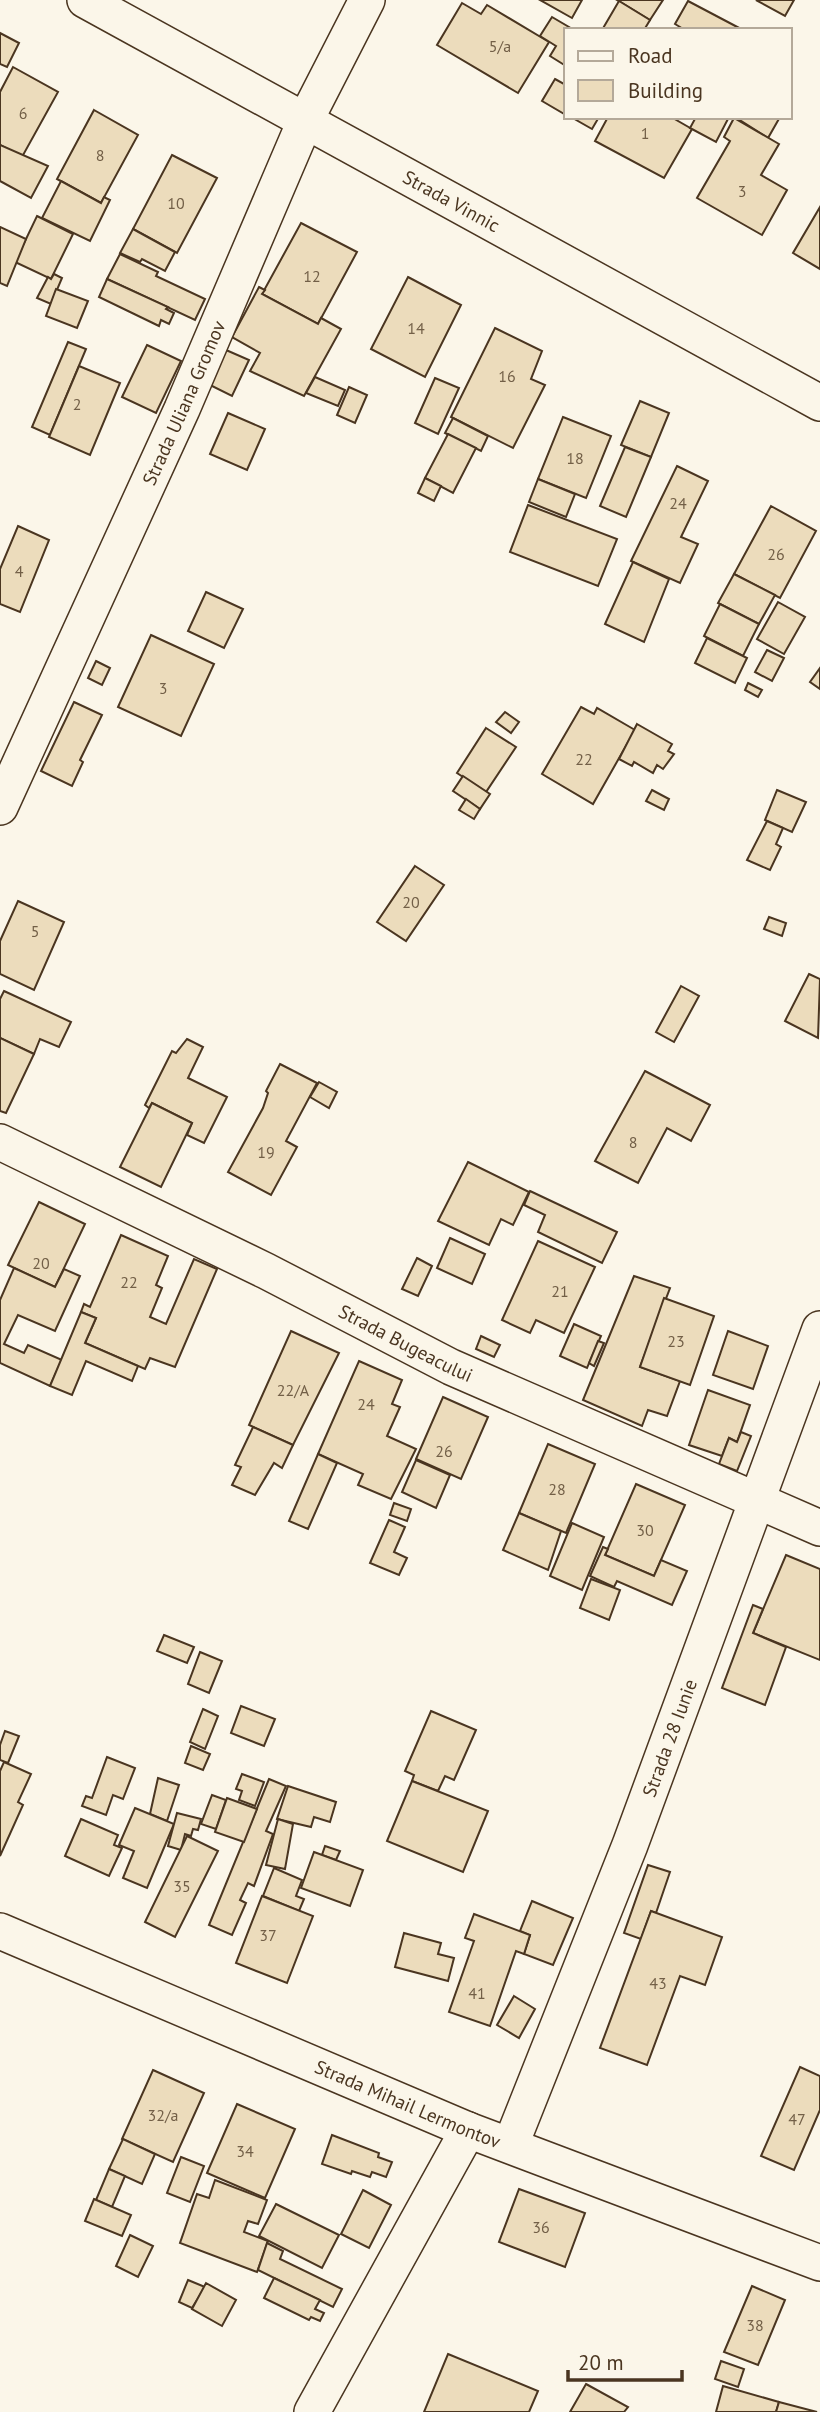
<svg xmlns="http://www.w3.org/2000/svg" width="820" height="2412" viewBox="0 0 820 2412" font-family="'PT Sans',sans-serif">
  <rect width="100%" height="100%" fill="#fbf6e9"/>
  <g fill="#ecdcbc" stroke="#4a3520" stroke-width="2">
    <path d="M540 0H582L572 18Z"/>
    <path d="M617 0H663L650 20Z"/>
    <path d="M756 0H794L785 16Z"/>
    <path d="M619 1 650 20 644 30H602Z"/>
    <path d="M688 1 743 30H685L675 24Z"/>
    <path d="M462 3 481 14 487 5 549 42 518 93 437 45Z"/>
    <path d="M552 17 574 30H566V66L550 56 556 46 540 36Z"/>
    <path d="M0 33 19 43 7 67 0 64Z"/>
    <path d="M13 67 58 92 22 157 0 145V92Z"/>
    <path d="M555 79 566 85V115L542 101Z"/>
    <path d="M94 110 138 135 101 203 57 179Z"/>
    <path d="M571 117H599L592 129Z"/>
    <path d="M608 117H671L692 129 664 178 595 141Z"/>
    <path d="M696 117H729L716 142 690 128Z"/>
    <path d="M735 117H780L768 138Z"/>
    <path d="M734 118 779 144 761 175 787 190 762 235 697 198 730 141 724 137Z"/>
    <path d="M0 145 48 166 31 198 0 181Z"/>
    <path d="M172 155 217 178 177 253 133 229Z"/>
    <path d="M61 181 101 203 104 197 110 200 90 241 42 218Z"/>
    <path d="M820 207V269L793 253Z"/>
    <path d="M37 216 73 234 51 279 15 262Z"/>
    <path d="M301 223 357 252 318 324 262 294Z"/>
    <path d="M0 227 26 239 7 286 0 283Z"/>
    <path d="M133 229 175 252 165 271 142 259 140 262 120 253Z"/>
    <path d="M120 254 158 272 156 276 205 299 195 320 107 279Z"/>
    <path d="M54 274 62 278 51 304 37 298 48 277 51 279Z"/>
    <path d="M408 277 461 305 425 377 371 349Z"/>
    <path d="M107 279 168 307 166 309 174 313 169 324 161 320 159 326 99 297Z"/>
    <path d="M259 287 265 290 262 294 318 324 321 318 341 329 304 396 250 371 260 353 232 337Z"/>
    <path d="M56 289 88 301 77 328 46 316Z"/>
    <path d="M495 328 542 351 531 379 545 385 513 448 451 417Z"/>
    <path d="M68 342 86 349 50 435 32 427Z"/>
    <path d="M147 345 181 361 156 413 122 397Z"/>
    <path d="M226 350 249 360 232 396 210 385Z"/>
    <path d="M79 366 120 383 90 455 49 437Z"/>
    <path d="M315 377 345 390 338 406 306 393Z"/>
    <path d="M435 378 459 388 438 434 415 423Z"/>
    <path d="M349 387 367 395 355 423 337 415Z"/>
    <path d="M640 401 669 413 651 457 621 445Z"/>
    <path d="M228 413 265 429 247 470 210 454Z"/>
    <path d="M563 417 611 436 586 498 538 479Z"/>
    <path d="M453 418 488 436 481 451 445 433Z"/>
    <path d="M448 434 476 448 453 493 425 478Z"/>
    <path d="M625 447 651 457 626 517 600 506Z"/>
    <path d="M677 466 708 481 681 537 698 544 680 583 631 561Z"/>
    <path d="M425 478 441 486 434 501 418 493Z"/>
    <path d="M538 479 575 494 566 517 529 502Z"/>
    <path d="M528 505 617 539 598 586 510 552Z"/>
    <path d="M771 506 816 531 780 598 734 574Z"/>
    <path d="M18 526 49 540 20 612 0 604V569Z"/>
    <path d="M633 562 669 579 644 642 605 624Z"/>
    <path d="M734 574 775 595 759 624 718 603Z"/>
    <path d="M206 592 243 609 224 648 188 631Z"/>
    <path d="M778 602 805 617 784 654 757 639Z"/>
    <path d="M720 604 759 624 743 656 704 636Z"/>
    <path d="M151 635 214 664 181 736 118 707Z"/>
    <path d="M707 638 747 658 735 683 695 663Z"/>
    <path d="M767 650 784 658 772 681 755 672Z"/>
    <path d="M96 661 110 668 102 685 88 678Z"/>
    <path d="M820 668V689L810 682Z"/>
    <path d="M748 683 762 690 758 697 745 690Z"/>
    <path d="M74 702 102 715 80 760 83 762 72 786 41 771Z"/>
    <path d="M581 707 594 714 597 708 635 730 593 804 542 774Z"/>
    <path d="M505 712 519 722 511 733 496 722Z"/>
    <path d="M637 724 672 744 668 751 674 754 663 769 657 765 653 773 634 762 632 766 619 759Z"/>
    <path d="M486 728 516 747 486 792 457 773Z"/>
    <path d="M463 776 490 794 480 809 453 791Z"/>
    <path d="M652 790 669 799 664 810 646 801Z"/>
    <path d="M777 790 806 802 792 832 765 820Z"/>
    <path d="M466 799 480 809 474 819 459 810Z"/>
    <path d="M767 821 783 828 776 844 781 847 770 870 747 860Z"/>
    <path d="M415 866 444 885 406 941 377 922Z"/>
    <path d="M18 901 64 922 34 990 0 974V941Z"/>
    <path d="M769 917 786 923 782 936 764 929Z"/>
    <path d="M809 974 820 979 818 1038 785 1021Z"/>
    <path d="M681 986 699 996 674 1042 656 1032Z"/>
    <path d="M4 991 71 1022 59 1047 40 1039 34 1054 0 1038V999Z"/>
    <path d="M0 1038 34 1054 6 1113 0 1111Z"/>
    <path d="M187 1039 203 1047 188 1078 227 1097 204 1143 187 1135 192 1123 152 1103 149 1108 145 1105 172 1051 176 1053Z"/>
    <path d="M280 1064 317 1083 286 1141 297 1147 271 1195 228 1172 263 1108 268 1093 266 1091Z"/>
    <path d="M645 1071 710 1105 691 1141 667 1128 638 1183 595 1161Z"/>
    <path d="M319 1082 337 1092 329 1108 310 1097Z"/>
    <path d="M152 1103 192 1123 161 1187 120 1167Z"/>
    <path d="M468 1162 529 1192 513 1225 501 1219 489 1245 438 1221Z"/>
    <path d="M530 1191 617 1232 602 1263 538 1232 545 1215 524 1205Z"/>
    <path d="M39 1202 85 1224 55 1287 8 1265Z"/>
    <path d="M121 1235 168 1256 156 1285 162 1288 150 1317 166 1324 194 1259 217 1269 175 1367 150 1358 145 1369 85 1343 96 1318 81 1312 84 1304 90 1307Z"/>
    <path d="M450 1238 485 1254 472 1284 437 1268Z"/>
    <path d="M538 1241 595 1267 564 1333 536 1320 530 1333 502 1320Z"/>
    <path d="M417 1258 432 1266 418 1296 402 1289Z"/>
    <path d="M14 1268 55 1287 64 1269 80 1276 55 1331 18 1315 4 1344 24 1353 28 1345 62 1360 50 1386 0 1363V1300Z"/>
    <path d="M634 1276 670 1288 640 1367 680 1381 667 1416 648 1410 642 1426 583 1400Z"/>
    <path d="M664 1298 714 1316 690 1385 640 1367Z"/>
    <path d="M81 1312 96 1318 85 1343 138 1366 132 1381 86 1361 72 1395 50 1386Z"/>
    <path d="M574 1324 601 1336 587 1368 560 1356Z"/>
    <path d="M291 1331 339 1353 293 1445 249 1425Z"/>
    <path d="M728 1331 768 1346 753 1389 713 1375Z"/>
    <path d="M481 1336 500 1345 494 1357 476 1349Z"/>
    <path d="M598 1341 604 1343 594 1366 589 1363Z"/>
    <path d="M359 1361 402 1380 392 1404 400 1407 387 1436 416 1449 391 1499 358 1485 363 1474 318 1454Z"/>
    <path d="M708 1390 750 1405 737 1442 729 1438 722 1456 689 1445Z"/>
    <path d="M443 1397 488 1417 461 1479 416 1459Z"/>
    <path d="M253 1427 293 1445 282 1468 274 1463 255 1495 232 1485 241 1467 235 1465Z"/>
    <path d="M741 1432 751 1436 737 1471 719 1464 729 1438 737 1442Z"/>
    <path d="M548 1444 595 1464 566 1533 519 1513Z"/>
    <path d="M318 1454 337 1463 308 1529 289 1521Z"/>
    <path d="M416 1460 450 1475 436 1508 402 1492Z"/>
    <path d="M636 1484 685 1505 654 1576 605 1555Z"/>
    <path d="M394 1503 411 1509 407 1521 390 1515Z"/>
    <path d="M519 1513 561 1531 548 1570 503 1550Z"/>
    <path d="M389 1520 405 1527 394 1552 407 1558 399 1575 370 1563Z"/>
    <path d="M572 1523 604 1537 582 1590 550 1576Z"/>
    <path d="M603 1547 608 1549 605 1555 654 1576 661 1560 687 1571 672 1605 617 1581 614 1587 590 1576Z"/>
    <path d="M786 1555 820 1569V1660L753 1633Z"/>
    <path d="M591 1579 620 1590 609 1620 580 1608Z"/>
    <path d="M753 1605 763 1609 753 1633 786 1647 765 1705 722 1688Z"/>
    <path d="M164 1635 194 1647 187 1663 157 1651Z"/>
    <path d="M200 1652 222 1661 209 1693 188 1684Z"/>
    <path d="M241 1706 275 1719 264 1746 231 1733Z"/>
    <path d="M203 1709 218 1716 205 1749 190 1742Z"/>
    <path d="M431 1711 476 1730 454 1780 445 1776 438 1791 412 1781 414 1775 405 1771Z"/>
    <path d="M5 1731 19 1736 8 1763 0 1760V1745Z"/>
    <path d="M191 1746 210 1754 203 1770 185 1763Z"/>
    <path d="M107 1757 135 1768 123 1799 113 1795 106 1815 82 1806 86 1796 92 1798Z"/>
    <path d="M4 1762 31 1774 18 1802 23 1805 0 1856V1771Z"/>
    <path d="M242 1774 264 1782 255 1806 239 1800 242 1791 236 1789Z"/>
    <path d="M158 1778 179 1785 167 1821 150 1814Z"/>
    <path d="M269 1779 286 1786 266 1831 273 1834 254 1886 248 1883 240 1900 246 1903 232 1935 209 1925Z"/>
    <path d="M412 1781 488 1811 463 1872 387 1841Z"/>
    <path d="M288 1786 336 1802 330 1822 314 1817 311 1827 277 1819Z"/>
    <path d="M212 1795 226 1800 216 1829 201 1824Z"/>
    <path d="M227 1798 257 1809 244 1842 215 1832Z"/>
    <path d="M135 1808 174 1824 147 1888 123 1878 134 1851 119 1845Z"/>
    <path d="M177 1813 201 1819 198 1830 193 1829 191 1836 185 1834 181 1850 168 1846Z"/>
    <path d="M81 1819 118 1835 114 1845 122 1848 109 1876 65 1856Z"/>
    <path d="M278 1819 293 1824 285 1869 266 1865Z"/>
    <path d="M187 1836 218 1851 175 1937 145 1922Z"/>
    <path d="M325 1846 340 1851 336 1860 322 1855Z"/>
    <path d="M314 1852 363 1870 350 1906 301 1888Z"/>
    <path d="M648 1865 670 1872 656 1913 651 1911 641 1939 624 1933Z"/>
    <path d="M274 1868 302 1880 296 1896 304 1899 299 1911 263 1896Z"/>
    <path d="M262 1896 313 1916 287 1983 236 1963Z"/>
    <path d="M532 1901 573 1918 553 1965 524 1954 530 1935 520 1931Z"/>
    <path d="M651 1911 722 1937 705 1985 680 1976 647 2065 600 2048Z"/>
    <path d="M474 1914 530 1935 524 1954 516 1951 490 2026 449 2012 474 1941 465 1938Z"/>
    <path d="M404 1933 441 1943 438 1954 454 1958 448 1981 395 1967Z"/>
    <path d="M514 1996 535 2009 519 2038 497 2025Z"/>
    <path d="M800 2067 820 2076V2110L794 2170 761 2156Z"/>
    <path d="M153 2070 204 2093 173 2162 122 2139Z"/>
    <path d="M237 2104 295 2129 265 2198 207 2173Z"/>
    <path d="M332 2135 379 2153 378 2157 392 2162 386 2177 372 2172 370 2177 352 2171 351 2174 322 2164Z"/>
    <path d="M123 2139 155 2154 142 2184 109 2169Z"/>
    <path d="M181 2157 204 2166 190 2202 167 2193Z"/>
    <path d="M109 2169 125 2176 112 2207 96 2200Z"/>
    <path d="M215 2180 267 2200 258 2224 248 2221 244 2232 268 2241 257 2272 180 2243 197 2194 209 2198Z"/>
    <path d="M519 2189 585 2213 565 2267 499 2242Z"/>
    <path d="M363 2190 391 2205 369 2248 341 2234Z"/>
    <path d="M94 2199 131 2215 122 2236 85 2221Z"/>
    <path d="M276 2204 339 2235 322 2268 259 2236Z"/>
    <path d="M130 2235 153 2246 138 2277 116 2266Z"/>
    <path d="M267 2243 283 2251 280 2259 342 2289 333 2307 258 2270Z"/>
    <path d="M274 2278 320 2300 315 2309 324 2313 320 2321 311 2317 309 2320 264 2298Z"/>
    <path d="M188 2280 205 2287 192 2308 179 2302Z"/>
    <path d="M206 2283 236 2300 222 2326 192 2309Z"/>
    <path d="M752 2286 785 2300 758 2365 724 2352Z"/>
    <path d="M448 2354 538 2391 529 2412H424Z"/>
    <path d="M721 2361 744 2369 738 2387 715 2379Z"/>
    <path d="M586 2384 628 2407 624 2412H570Z"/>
    <path d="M723 2386 779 2402 776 2412H716Z"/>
    <path d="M779 2402 817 2412H776Z"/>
  </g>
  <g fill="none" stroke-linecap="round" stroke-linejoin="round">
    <defs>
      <g id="street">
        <path id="s1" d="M85 0 820 403"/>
        <path id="s2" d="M0 807 182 409 306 119 367 0"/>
        <path id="s3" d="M0 1142 266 1271 451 1367 820 1528"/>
        <path id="s4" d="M0 1931 468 2130 820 2263"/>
        <path id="s5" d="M511 2144 630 1845 820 1329"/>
        <path d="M312 2412 468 2130"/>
      </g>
    </defs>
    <use href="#street" stroke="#4a3520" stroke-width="38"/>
    <use href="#street" stroke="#fbf6e9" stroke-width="35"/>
  </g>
  <g text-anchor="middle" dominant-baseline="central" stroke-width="5" stroke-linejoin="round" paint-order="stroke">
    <g font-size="16" fill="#725f47">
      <text x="500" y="46">5/a</text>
      <text x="23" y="113">6</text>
      <text x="645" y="133">1</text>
      <text x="100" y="155">8</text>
      <text x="742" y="191">3</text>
      <text x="176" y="203">10</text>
      <text x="312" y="276">12</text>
      <text x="416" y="328">14</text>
      <text x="507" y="376">16</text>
      <text x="77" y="404">2</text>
      <text x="575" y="458">18</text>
      <text x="678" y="503">24</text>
      <text x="776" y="554">26</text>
      <text x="19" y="571">4</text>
      <text x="163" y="688">3</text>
      <text x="584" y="759">22</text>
      <text x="411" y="902">20</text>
      <text x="35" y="931">5</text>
      <text x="633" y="1142">8</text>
      <text x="266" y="1152">19</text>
      <text x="41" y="1263">20</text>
      <text x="129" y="1282">22</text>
      <text x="560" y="1291">21</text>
      <text x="676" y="1341">23</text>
      <text x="293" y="1390">22/A</text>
      <text x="366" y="1404">24</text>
      <text x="444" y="1451">26</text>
      <text x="557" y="1489">28</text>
      <text x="645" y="1530">30</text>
      <text x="182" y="1886">35</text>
      <text x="268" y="1935">37</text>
      <text x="658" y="1983">43</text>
      <text x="477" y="1993">41</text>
      <text x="163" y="2115">32/a</text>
      <text x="797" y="2119">47</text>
      <text x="245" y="2151">34</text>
      <text x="541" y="2227">36</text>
      <text x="755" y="2325">38</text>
    </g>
    <g font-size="19" fill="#4a3520" stroke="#fbf6e9">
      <text stroke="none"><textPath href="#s1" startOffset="418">Strada Vinnic</textPath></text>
      <text stroke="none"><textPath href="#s2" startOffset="444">Strada Uliana Gromov</textPath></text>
      <text stroke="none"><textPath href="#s3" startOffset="453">Strada Bugeacului</textPath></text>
      <text stroke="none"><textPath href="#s5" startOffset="436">Strada 28 Iunie</textPath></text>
      <text stroke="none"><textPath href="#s4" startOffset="443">Strada Mihail Lermontov</textPath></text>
    </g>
  </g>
  <rect x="564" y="28" width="228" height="91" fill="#fbf6e9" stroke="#b4a999" stroke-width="2"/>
  <rect x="578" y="51" width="35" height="10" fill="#fbf6e9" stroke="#b4a999" stroke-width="2"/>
  <text x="628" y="63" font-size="21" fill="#4a3520">Road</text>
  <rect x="578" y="80" width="35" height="21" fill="#ecdcbc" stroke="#b4a999" stroke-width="2"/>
  <text x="628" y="98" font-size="21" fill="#4a3520">Building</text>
  <path d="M568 2370v10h114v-10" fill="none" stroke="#4a3520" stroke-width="3.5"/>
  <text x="578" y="2370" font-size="21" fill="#4a3520" stroke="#fbf6e9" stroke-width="5" paint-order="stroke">20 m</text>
</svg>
